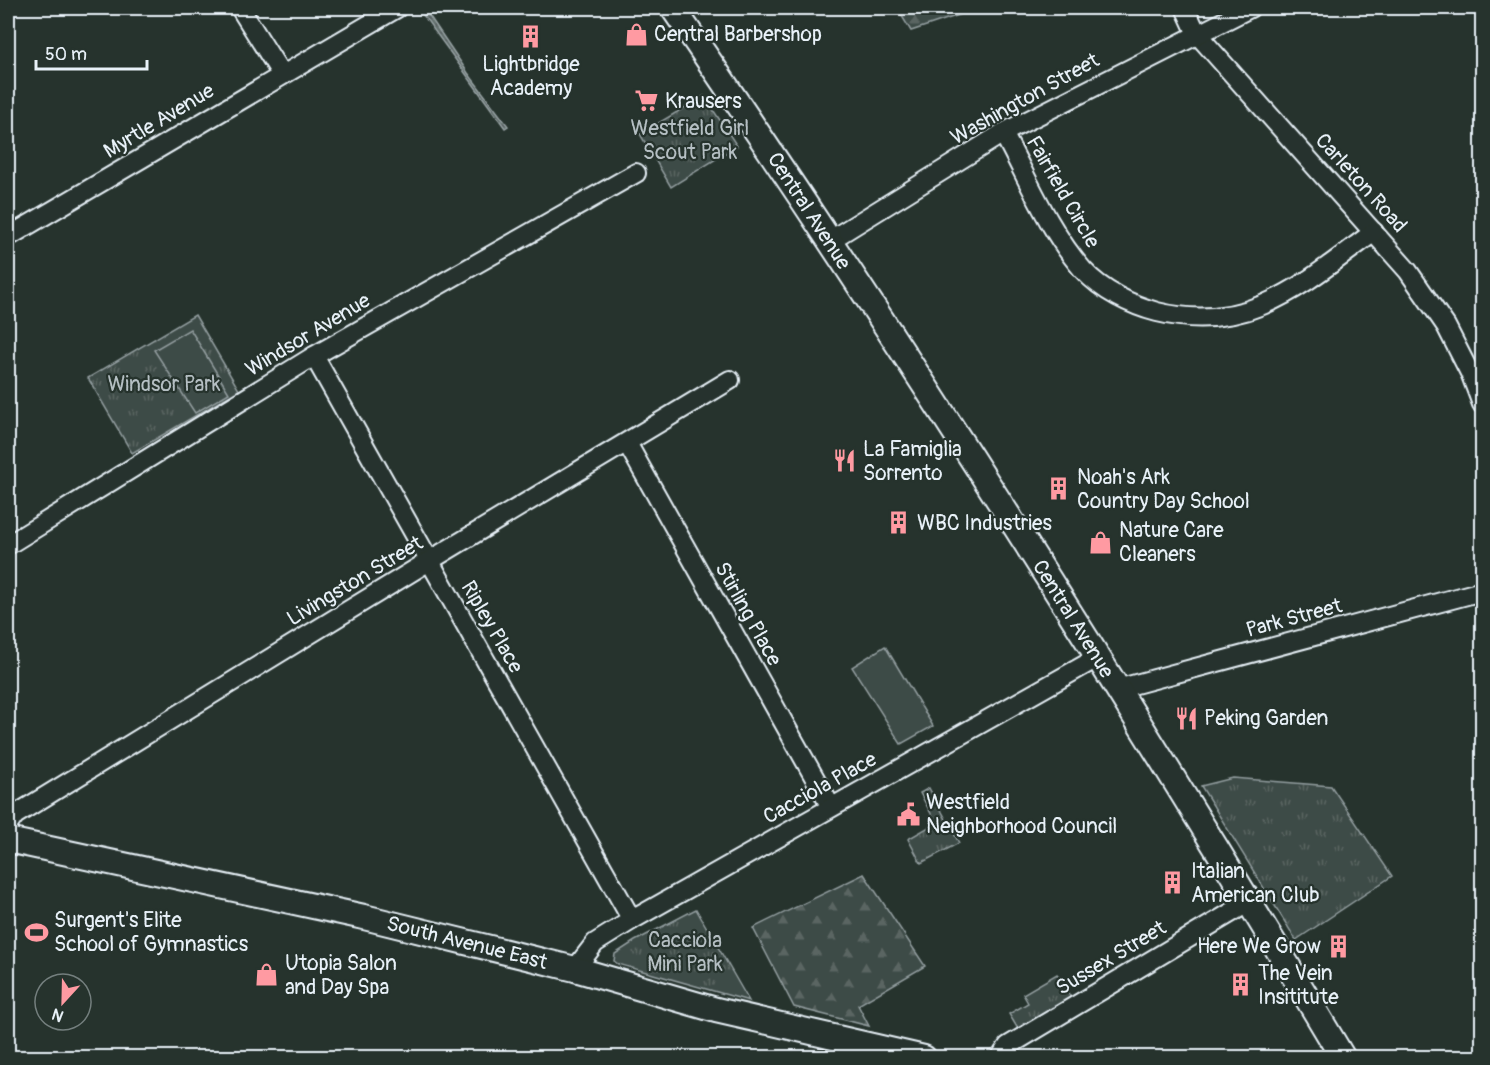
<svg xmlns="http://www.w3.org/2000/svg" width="1490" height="1065" viewBox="0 0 1490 1065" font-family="Pangolin,sans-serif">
  <defs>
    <pattern id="grass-tufts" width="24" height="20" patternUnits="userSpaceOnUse" patternTransform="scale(1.5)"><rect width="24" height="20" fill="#3e4b47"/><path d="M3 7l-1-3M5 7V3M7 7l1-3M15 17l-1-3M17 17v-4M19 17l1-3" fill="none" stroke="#5a6562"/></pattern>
    <pattern id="forest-firs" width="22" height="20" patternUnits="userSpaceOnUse" patternTransform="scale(1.5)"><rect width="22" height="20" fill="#3e4b47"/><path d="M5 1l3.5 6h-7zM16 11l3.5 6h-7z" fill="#5a6562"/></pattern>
    <pattern id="water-rules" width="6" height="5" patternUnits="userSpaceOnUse" patternTransform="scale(1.5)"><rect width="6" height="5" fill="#636f6d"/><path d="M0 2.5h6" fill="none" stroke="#535a5a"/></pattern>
  </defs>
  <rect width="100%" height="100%" fill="#26332d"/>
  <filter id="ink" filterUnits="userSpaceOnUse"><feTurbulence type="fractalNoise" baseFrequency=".0167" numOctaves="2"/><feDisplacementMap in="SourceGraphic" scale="12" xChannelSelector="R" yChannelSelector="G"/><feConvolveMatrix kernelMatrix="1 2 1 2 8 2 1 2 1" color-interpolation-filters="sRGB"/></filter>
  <g filter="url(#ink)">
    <g fill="url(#grass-tufts)" stroke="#939ea0" stroke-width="1.5">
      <path d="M704 96 737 146 671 187 640 134Z"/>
      <path d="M195 315 239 390 132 453 88 378Z"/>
      <path d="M1233 778 1331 786 1392 876 1296 940 1201 786Z"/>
      <path d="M929 788 959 843 921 863 908 839 936 823 920 793Z"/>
      <path d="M696 909 749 1001 618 964 614 961 615 954 635 941Z"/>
      <path d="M1057 974 1071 998 1018 1029 1009 1014 1028 1003 1023 994Z"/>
    </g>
    <g fill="url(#forest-firs)" stroke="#939ea0" stroke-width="1.5">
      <path d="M897 8H980L911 31Z"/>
      <path d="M864 874 925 966 858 1005 869 1026 794 1007 753 928Z"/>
    </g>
    <g fill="#3e4b47" stroke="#939ea0" stroke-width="1.5">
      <path d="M190 329 229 393 195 413 154 350Z"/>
      <path d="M885 646 933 726 901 744 852 667Z"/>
    </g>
    <path fill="url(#water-rules)" stroke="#98a3a5" stroke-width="1.5" d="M418 8H424L468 73 508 126 505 128Z"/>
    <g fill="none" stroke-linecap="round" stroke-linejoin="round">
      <defs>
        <g id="minor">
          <path d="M240 8 282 75"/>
          <path d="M1185 8 1197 34 1408 271 1446 326 1471 375 1482 404"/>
          <path d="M1003 133C1028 179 1049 231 1083 270 1102 291 1131 305 1157 312 1250 335 1304 283 1374 232"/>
          <path d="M8 237 397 8"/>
          <path d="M829 241 1003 133 1250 8"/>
          <path d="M314 356 632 920"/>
          <path d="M627 443 831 807"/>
          <path d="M8 545 314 356 636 173"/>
          <path d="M1117 689 1482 591"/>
          <path d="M8 825 15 815 429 561 730 380"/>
          <path d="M575 969 595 943 632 920 1097 658"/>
          <path d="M1000 1058 1008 1046 1249 902"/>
        </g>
        <g id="major">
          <path d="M673 8C907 350 1130 701 1343 1058"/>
          <path d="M8 840 364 917 575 969 716 1010 924 1058"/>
        </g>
      </defs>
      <use href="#minor" stroke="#e8f1f8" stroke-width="22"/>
      <use href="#major" stroke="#e8f1f8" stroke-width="28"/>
      <use href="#minor" stroke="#26332d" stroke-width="18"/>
      <use href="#major" stroke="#26332d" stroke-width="24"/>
    </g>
  </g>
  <defs>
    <symbol id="shop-bare" viewBox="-9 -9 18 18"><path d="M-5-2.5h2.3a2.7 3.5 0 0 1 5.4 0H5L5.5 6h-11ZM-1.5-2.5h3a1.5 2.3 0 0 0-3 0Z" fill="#ff9aa2" stroke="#26332d" stroke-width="2.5" paint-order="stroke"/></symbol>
    <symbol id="building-bare" viewBox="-9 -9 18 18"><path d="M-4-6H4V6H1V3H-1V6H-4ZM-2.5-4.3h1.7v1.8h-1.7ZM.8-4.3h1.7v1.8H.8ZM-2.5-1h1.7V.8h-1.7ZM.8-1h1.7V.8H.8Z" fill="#ff9aa2" stroke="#26332d" stroke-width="2.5" paint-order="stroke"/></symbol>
    <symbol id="supermarket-bare" viewBox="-9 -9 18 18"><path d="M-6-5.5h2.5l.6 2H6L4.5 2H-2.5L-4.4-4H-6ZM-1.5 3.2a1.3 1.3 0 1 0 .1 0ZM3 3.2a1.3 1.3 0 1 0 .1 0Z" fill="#ff9aa2" stroke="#26332d" stroke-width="2.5" paint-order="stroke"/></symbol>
    <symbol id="restaurant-bare" viewBox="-9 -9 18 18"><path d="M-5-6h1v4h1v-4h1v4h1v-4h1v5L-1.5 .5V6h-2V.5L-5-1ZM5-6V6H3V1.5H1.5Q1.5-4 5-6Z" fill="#ff9aa2" stroke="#26332d" stroke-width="2.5" paint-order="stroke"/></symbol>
    <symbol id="civic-bare" viewBox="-9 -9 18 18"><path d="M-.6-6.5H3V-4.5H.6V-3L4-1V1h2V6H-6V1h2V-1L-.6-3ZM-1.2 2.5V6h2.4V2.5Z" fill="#ff9aa2" stroke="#26332d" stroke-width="2.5" paint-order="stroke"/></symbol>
    <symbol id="stadium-bare" viewBox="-9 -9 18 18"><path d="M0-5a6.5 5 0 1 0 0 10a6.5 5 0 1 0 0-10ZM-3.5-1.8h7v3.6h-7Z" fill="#ff9aa2" stroke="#26332d" stroke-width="2.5" paint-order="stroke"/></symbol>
  </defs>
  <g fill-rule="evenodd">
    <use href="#shop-bare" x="620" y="18" width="33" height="33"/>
    <use href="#building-bare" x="514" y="20" width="33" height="33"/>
    <use href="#supermarket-bare" x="630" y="84" width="33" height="33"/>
    <use href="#restaurant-bare" x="828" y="444" width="33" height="33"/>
    <use href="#building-bare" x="1042" y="472" width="33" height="33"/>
    <use href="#building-bare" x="882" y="506" width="33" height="33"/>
    <use href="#shop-bare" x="1084" y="526" width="33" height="33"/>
    <use href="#restaurant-bare" x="1170" y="702" width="33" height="33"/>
    <use href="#civic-bare" x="892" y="798" width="33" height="33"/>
    <use href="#building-bare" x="1156" y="866" width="33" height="33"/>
    <use href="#stadium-bare" x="20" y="916" width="33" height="33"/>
    <use href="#building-bare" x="1322" y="930" width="33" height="33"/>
    <use href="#shop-bare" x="250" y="958" width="33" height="33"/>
    <use href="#building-bare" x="1224" y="968" width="33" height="33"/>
  </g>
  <g text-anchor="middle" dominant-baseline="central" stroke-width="4.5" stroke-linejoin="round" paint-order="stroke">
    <g font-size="21" fill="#e8f1f8" stroke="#26332d" text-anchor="start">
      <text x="654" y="34">Central Barbershop</text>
      <text x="531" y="64" text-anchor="middle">Lightbridge<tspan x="531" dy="24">Academy</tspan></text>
      <text x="665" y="101">Krausers</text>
      <text x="863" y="449">La Famiglia<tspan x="863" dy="24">Sorrento</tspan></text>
      <text x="1077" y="477">Noah's Ark<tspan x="1077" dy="24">Country Day School</tspan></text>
      <text x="917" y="523">WBC Industries</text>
      <text x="1119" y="530">Nature Care<tspan x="1119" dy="24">Cleaners</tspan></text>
      <text x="1204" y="718">Peking Garden</text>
      <text x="926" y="802">Westfield<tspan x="926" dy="24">Neighborhood Council</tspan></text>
      <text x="1191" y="871">Italian<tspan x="1191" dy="24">American Club</tspan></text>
      <text x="54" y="920">Surgent's Elite<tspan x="54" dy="24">School of Gymnastics</tspan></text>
      <text x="1321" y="946" text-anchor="end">Here We Grow</text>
      <text x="285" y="963">Utopia Salon<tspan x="285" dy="24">and Day Spa</tspan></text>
      <text x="1258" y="973">The Vein<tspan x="1258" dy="24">Insititute</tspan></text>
    </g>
    <g font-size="21" fill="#e8f1f8" stroke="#26332d">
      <text transform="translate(1025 99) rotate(-29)">Washington Street</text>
      <text transform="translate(159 121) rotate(-31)">Myrtle Avenue</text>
      <text transform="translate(1361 183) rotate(48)">Carleton Road</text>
      <text transform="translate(1063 192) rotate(60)">Fairfield Circle</text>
      <text transform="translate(809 211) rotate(57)">Central Avenue</text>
      <text transform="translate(308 335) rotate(-31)">Windsor Avenue</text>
      <text transform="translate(355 581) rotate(-31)">Livingston Street</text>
      <text transform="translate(748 614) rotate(61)">Stirling Place</text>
      <text transform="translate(1294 618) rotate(-15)">Park Street</text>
      <text transform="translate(1073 619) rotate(58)">Central Avenue</text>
      <text transform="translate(492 627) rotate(60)">Ripley Place</text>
      <text transform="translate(820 788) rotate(-29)">Cacciola Place</text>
      <text transform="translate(467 943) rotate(14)">South Avenue East</text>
      <text transform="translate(1111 958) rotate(-31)">Sussex Street</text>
    </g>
    <g font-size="21" fill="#b5bfc3" stroke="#26332d">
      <text x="690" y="128">Westfield Girl<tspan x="690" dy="24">Scout Park</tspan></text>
      <text x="164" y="384">Windsor Park</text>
      <text x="685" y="940">Cacciola<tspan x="685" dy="24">Mini Park</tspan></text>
    </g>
  </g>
  <rect width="1490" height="1065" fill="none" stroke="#26332d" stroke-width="30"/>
  <rect x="15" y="15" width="1460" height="1035" fill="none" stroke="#e8f1f8" stroke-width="2" filter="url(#ink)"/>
  <g transform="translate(63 1002) rotate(202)"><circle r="28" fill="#26332d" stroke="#747f7e" stroke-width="1.5"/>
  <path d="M0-4.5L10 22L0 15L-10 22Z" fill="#ff9aa2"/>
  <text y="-9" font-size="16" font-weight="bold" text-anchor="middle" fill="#e8f1f8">N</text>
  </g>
  <path d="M36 60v9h111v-9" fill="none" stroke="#e8f1f8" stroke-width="3"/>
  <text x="45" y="60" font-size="18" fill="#e8f1f8" stroke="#26332d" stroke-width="4.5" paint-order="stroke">50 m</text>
</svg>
